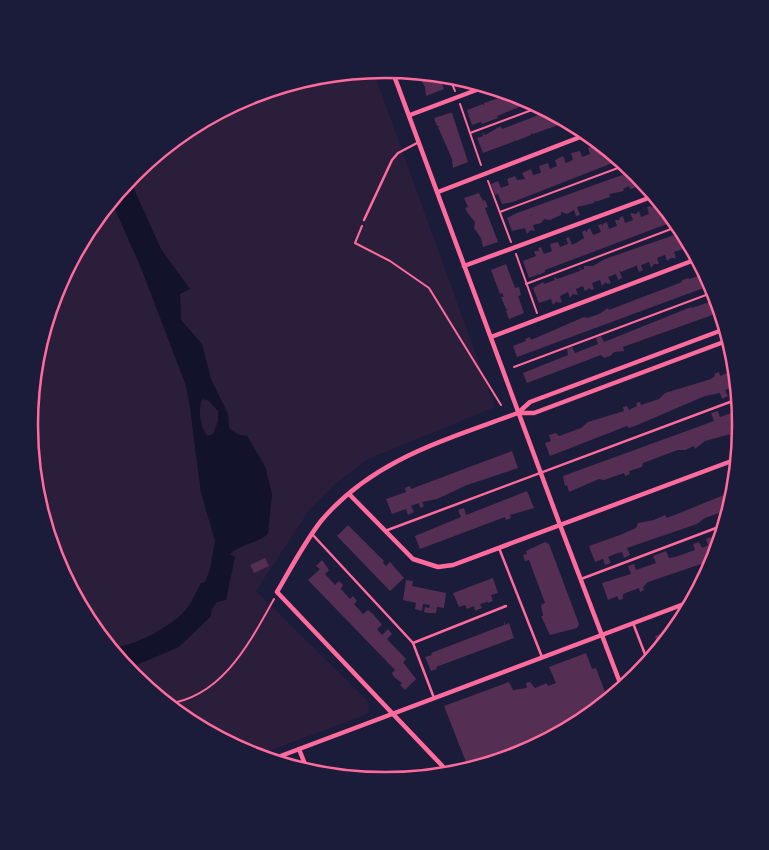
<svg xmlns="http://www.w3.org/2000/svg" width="769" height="850" viewBox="0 0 769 850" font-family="Commissioner,sans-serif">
  <rect width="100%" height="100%" fill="#1b1b3a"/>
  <path fill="#2a1e3b" d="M373 70 495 407 368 459 335 484 310 509 256 591 368 701 369 711 365 715 255 756C243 752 232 745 220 739 178 716 142 688 111 650 0 499 6 277 158 153 186 130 216 109 249 96 289 80 331 75 373 70Z"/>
  <path fill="#12122b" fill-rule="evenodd" d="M129 178 161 249 190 289 180 294 181 320 202 344 211 379 228 414 229 428 239 435 247 436 265 466 272 494 268 534C256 544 241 544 230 554L235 557 226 600 217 602 212 609 211 616 179 647 127 669 110 648C133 647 174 626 188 607 193 600 196 591 201 583L205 582 210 569 215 541 201 493 189 401 185 383 141 268 111 200ZM202 399 209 401 218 411V421L213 434 208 436C200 429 198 409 202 399Z"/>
  <g fill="#542f53">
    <path d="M417 72 439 76 444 89 426 96 425 87Z"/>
    <path d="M511 93 532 102 497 116 498 118 482 124 481 122 472 125 467 110 483 104 484 106V103L499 98 500 100V97Z"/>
    <path d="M549 111 565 120 564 123 533 134 531 133V135L516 141 514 139 515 141 483 153 477 138 483 136 482 132 485 135 501 126 502 129Z"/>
    <path d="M450 113H452L468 162 453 168 452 159 438 127 440 126H437L434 118Z"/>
    <path d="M596 144 598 151 606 148 620 160 513 202 502 204 498 194 495 195 491 184 498 181 501 188 509 185 507 179 515 176 517 180 525 179 522 173 531 169 533 175 541 173 539 166 548 163 550 169 557 166 555 160 563 156 566 163 573 160 571 153 580 151 582 157 590 154 588 148Z"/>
    <path d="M633 171 643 182 639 187 630 189 629 186 623 189 624 191 609 194 610 197 595 202 594 200V203L577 207 580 215 576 216 574 210 567 214 561 212V215L550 220 544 219 541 223 533 225 535 231 531 230 527 234 525 228 512 231 507 218 517 213Z"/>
    <path d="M479 193 483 201 485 200 488 207 485 208 498 242 483 247 481 238 474 228 475 222 467 212 465 208 468 207 464 198Z"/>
    <path d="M656 204 658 210 664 208 675 221 545 270V272L538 275 537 273V275L529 278 523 261 536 256 534 251H539L538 248 541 247 544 254 552 251 550 244 558 242 560 247 568 244 566 238 569 237 572 245 576 243 584 238 582 232 585 230 587 233V230L590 228 593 235 601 232 598 225 602 224 603 227V224L607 222 609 229 617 226 615 220H620L619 218 623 216 625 223 633 220 630 213 636 214 639 211 641 217 649 214 647 207 651 206V208Z"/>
    <path d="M683 232 690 246H682L683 249 674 252 676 258H671L667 261 665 255 657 258 659 264H654L651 268 649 262 641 265 643 270 639 272 636 264V266L628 269 621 272 619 270 622 278 618 280 616 274 608 277 611 283 607 284 606 282 602 286 600 280 592 283 594 289 591 290 590 288 585 291 583 286 576 289 578 295 573 294 570 298 568 292 560 296 562 302 558 303 557 301 553 305 551 299 539 303 533 288 543 282 544 284 555 280 554 276 557 279 580 271 579 266 581 270 584 269V266H593L605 259Z"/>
    <path d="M506 264 515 288 519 287 521 295 518 296 524 313 509 319 506 311 508 309H506L501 297H504L502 293 500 294 491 270Z"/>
    <path d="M704 274 709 286 517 357 513 346 526 341 525 339 530 337 531 340 584 317 587 318 599 314 608 308 609 310 614 308 682 282V280L689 278V279Z"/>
    <path d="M715 300 719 312 715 314 623 347 624 351 614 352 610 356 604 358 601 355 527 383 523 373 568 355 567 349 572 347 575 353 598 344 596 338 601 336 604 342 691 307 692 308Z"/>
    <path d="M735 369 736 386 725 390 728 396 722 399 720 393 705 396 635 426 629 428 627 426 550 456 545 443 551 441 549 435 556 433 559 436 581 428 588 422 624 411 623 407 627 406 629 410 637 406 636 403 640 402 641 405 659 399 665 393 711 379 715 376 714 374 719 372 720 376Z"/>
    <path d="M739 410 740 430 737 427 730 431 731 434 705 441 695 449 694 446 685 450H678L643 463 642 467 629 471 630 474 625 476 624 473 604 480 599 479 569 492 567 485 565 486 563 476 714 421 711 413 718 411 720 417Z"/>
    <path d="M512 451 518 468 467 485 437 499 422 502 424 506 420 508 419 503 411 506 414 512 408 515 406 509 392 514 386 499 406 492 405 488 410 486 411 489Z"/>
    <path d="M527 491 534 508 510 515 511 518 506 520 505 517 420 549 415 536 461 517 458 510 464 508 466 515Z"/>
    <path d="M734 491 727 515 725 511 705 518 697 524 627 548 630 555 624 558 622 552 615 554 608 557 611 563 605 565 603 559 595 562 589 546 620 535 636 528 638 523 654 520 665 515 667 518Z"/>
    <path d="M348 525 384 561 383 563 386 566 390 562 404 578 390 591 337 536Z"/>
    <path d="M711 537 713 543 720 538 713 560 648 582 643 587 644 590 640 592 639 588 623 594V599L619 600 617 596 608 600 602 583 631 574 628 566 634 564 636 570 656 563 653 556 666 551 669 558 675 557 695 550 693 544 699 542 702 548 708 545 706 539Z"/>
    <path d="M545 542 549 544 579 624 577 628 550 635 541 616H543L541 605 545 603 529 560 525 561 523 555 527 554 526 551Z"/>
    <path d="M265 558 269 566 254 573 250 565Z"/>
    <path d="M322 560 329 570 325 574 335 585 339 581 343 585 340 590 341 589 350 599 353 596 357 601 354 604 363 614 368 610 373 614 382 625 377 629 382 635 388 629 392 634 387 639 406 659 403 662 416 679 405 690 400 685 402 683 394 677 392 673 395 670 308 580 320 569 316 566Z"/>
    <path d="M493 578 498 593 491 595 493 601 488 603 485 598 487 602 480 604 482 608 475 611 474 606 467 609 465 605 459 607 453 593Z"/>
    <path d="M406 580 413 581 412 586 446 593 444 608 437 607 436 613H428L424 612 425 607 429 608 430 605 423 604 422 611 415 609 416 603 403 600Z"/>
    <path d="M504 620 505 625 509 623 514 638 436 667 437 669 431 671 425 657 432 655 431 653 504 625Z"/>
    <path d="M674 630 663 644H658L655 636Z"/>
    <path d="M586 653 592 669 596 668 608 700 582 721 533 747 471 769 466 762 444 706 509 682 513 690 527 688 526 683 530 682 535 688 547 683 548 686 556 683 549 667Z"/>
  </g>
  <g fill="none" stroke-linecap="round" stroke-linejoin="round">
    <g stroke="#ff6b9d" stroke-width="2">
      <path d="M449 76 455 91"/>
      <path d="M460 104 481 165"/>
      <path d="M470 133 540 107"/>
      <path d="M488 181 511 242"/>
      <path d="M500 212 626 165"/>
      <path d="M362 226 355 243 390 261 429 288 501 405"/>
      <path d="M516 254 537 313"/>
      <path d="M526 284 679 226"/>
      <path d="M514 367 714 292"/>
      <path d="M166 704C222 698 250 642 274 599"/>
    </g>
    <g stroke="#ff6b9d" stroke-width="2.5">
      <path d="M364 220 392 160 398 153 419 142"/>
      <path d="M385 531 738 399"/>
      <path d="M312 534 413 643 434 698"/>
      <path d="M499 548 542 657"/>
      <path d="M581 579 724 525"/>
      <path d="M633 623 648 662"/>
      <path d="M413 643 506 606"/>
    </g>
    <g stroke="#ff6b9d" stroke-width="4.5">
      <path d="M392 70 560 525 622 688"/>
      <path d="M410 115 487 86"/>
      <path d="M438 192 588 134"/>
      <path d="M464 266 654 196"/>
      <path d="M491 337 697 259"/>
      <path d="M518 413H534L729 340"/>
      <path d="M349 494 413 559 438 567 453 565 737 459"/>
      <path d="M299 749 308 772"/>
      <path d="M270 760 692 601"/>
      <path d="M450 774 277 592C291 568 304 543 321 521 373 459 446 440 518 413L530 402 725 329"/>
    </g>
  </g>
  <path d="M0 0H769V850H0ZM38 425a347 347 0 1 1 694 0a347 347 0 1 1-694 0Z" fill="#1b1b3a" fill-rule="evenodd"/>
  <path fill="none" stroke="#ff6b9d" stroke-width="2.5" d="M38 425a347 347 0 1 1 694 0a347 347 0 1 1-694 0Z"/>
</svg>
